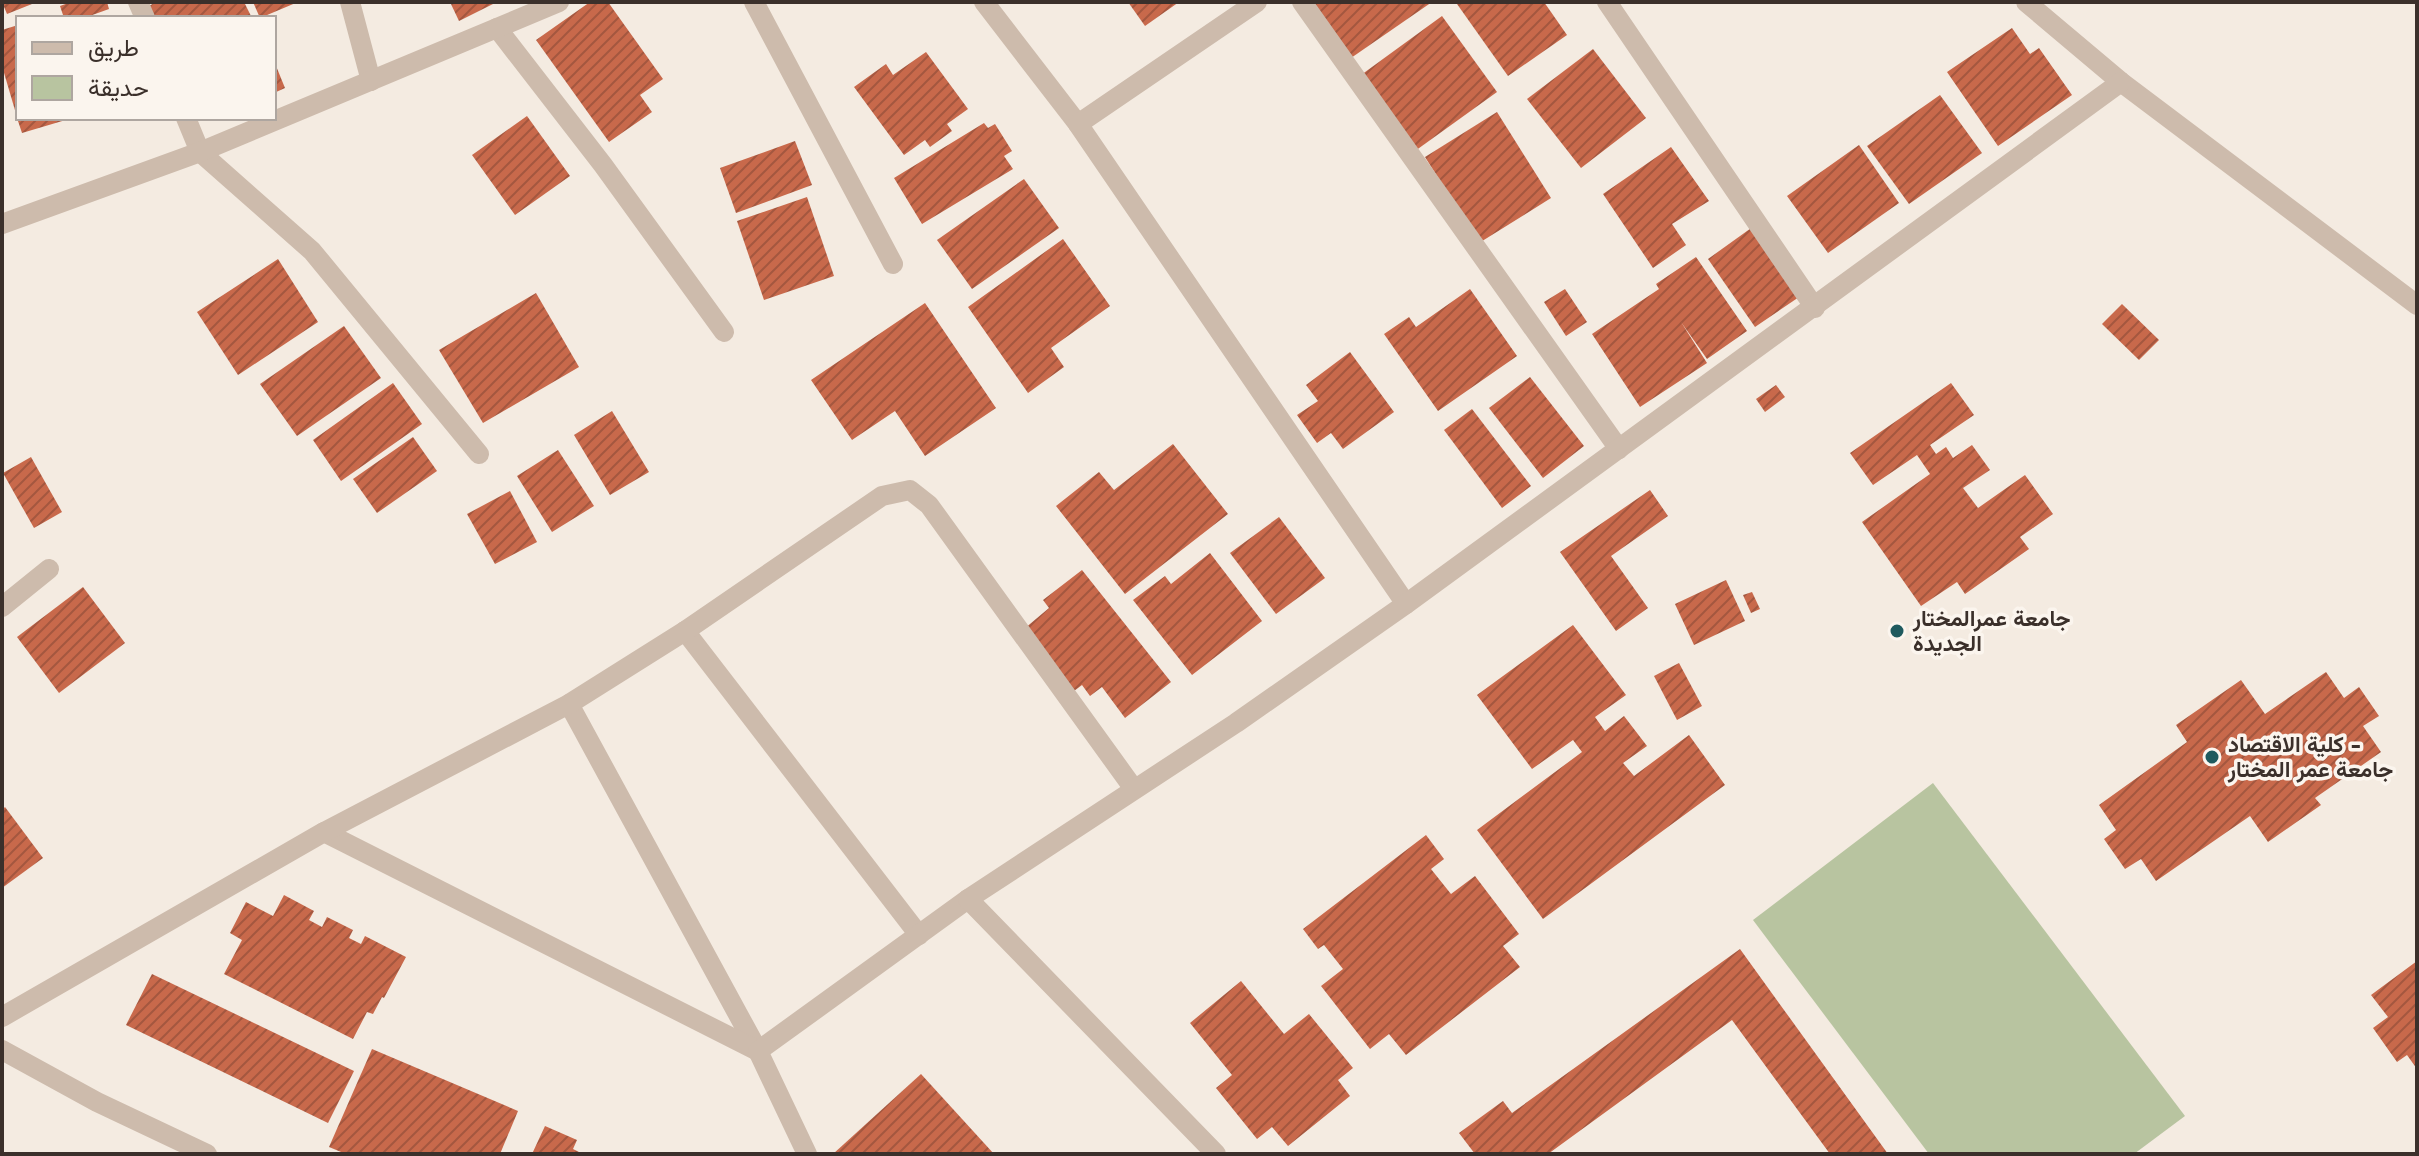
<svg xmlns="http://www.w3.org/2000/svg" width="2419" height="1156" viewBox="0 0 2419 1156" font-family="'Work Sans',Vazirmatn,sans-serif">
  <defs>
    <pattern id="building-hatch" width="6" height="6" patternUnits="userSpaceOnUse" patternTransform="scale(2)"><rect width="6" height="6" fill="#c8694b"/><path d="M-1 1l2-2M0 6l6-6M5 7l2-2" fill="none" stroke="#a4573f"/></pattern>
  </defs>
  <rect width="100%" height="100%" fill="#f4ebe1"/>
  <path fill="#b8c4a0" d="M1933 783 2185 1116 2134 1154H1929L1753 920Z"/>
  <g fill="url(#building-hatch)">
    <path d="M2 2H37L7 14Z"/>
    <path d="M71 2H107L109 9 84 18H64L60 6Z"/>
    <path d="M156 2H244L252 18H155L149 6Z"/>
    <path d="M253 2H298L260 18Z"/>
    <path d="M450 2H497L459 21Z"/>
    <path d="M590 2H608L663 79 640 95 652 112 609 142 536 40Z"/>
    <path d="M1128 2H1179L1145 26Z"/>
    <path d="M1312 2H1432L1351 58Z"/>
    <path d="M1459 2H1544L1567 35 1508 76 1457 4Z"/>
    <path d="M1442 16 1497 92 1415 151 1361 75Z"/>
    <path d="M18 25V117H17L2 66V30Z"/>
    <path d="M2012 28 2030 54 2039 48 2072 95 1998 146 1947 72Z"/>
    <path d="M1593 49 1646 118 1581 168 1527 99Z"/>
    <path d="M926 52 968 109 947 124 952 131 930 147 925 140 904 155 854 87 886 64 893 75Z"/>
    <path d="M274 61 285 88 274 93Z"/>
    <path d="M1940 95 1982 153 1909 204 1867 146Z"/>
    <path d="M1497 112 1551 198 1479 243 1425 157Z"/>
    <path d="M527 116 570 176 515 215 472 155Z"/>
    <path d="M17 118H69V119L22 133Z"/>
    <path d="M984 123 988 128 995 124 1012 151 1004 156 1013 169 922 224 894 178Z"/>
    <path d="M795 141 812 185 736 213 720 168Z"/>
    <path d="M1859 145 1899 203 1828 253 1787 196Z"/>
    <path d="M1671 147 1709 201 1672 224 1686 245 1653 268 1603 194Z"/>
    <path d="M1024 179 1059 228 972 289 937 240Z"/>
    <path d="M807 197 834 276 764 300 737 221Z"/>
    <path d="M1754 226 1802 295 1755 327 1708 259Z"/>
    <path d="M1063 239 1110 306 1051 348 1064 367 1028 393 968 307Z"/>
    <path d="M1696 257 1747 331 1707 359 1681 322 1707 363 1640 407 1592 334 1659 289 1656 284Z"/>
    <path d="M278 259 318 322 238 375 197 312Z"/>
    <path d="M1470 289 1517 356 1438 411 1384 334 1409 317 1416 327Z"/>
    <path d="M1565 289 1587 322 1566 336 1544 302Z"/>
    <path d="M536 293 579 367 483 423 439 350Z"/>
    <path d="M925 303 996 408 925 456 895 411 852 440 811 380Z"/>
    <path d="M2122 304 2159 340 2139 360 2102 324Z"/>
    <path d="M344 326 381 378 297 436 260 384Z"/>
    <path d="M1350 352 1394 412 1343 449 1331 433 1317 443 1297 415 1318 401 1306 385Z"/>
    <path d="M1530 377 1584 446 1543 478 1489 408Z"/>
    <path d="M393 383 422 424 341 481 313 440Z"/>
    <path d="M1951 383 1974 415 1930 445 1936 454 1946 447 1953 458 1972 445 1990 470 1963 488 1978 508 2025 475 2053 514 2020 537 2029 549 1965 594 1957 582 1921 606 1862 522 1930 474 1917 455 1873 485 1850 453Z"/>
    <path d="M1776 385 1785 397 1765 412 1756 399Z"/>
    <path d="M1472 409 1531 486 1502 508 1444 430Z"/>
    <path d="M612 411 649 472 610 495 574 435Z"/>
    <path d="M413 437 437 471 377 513 353 479Z"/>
    <path d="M1173 444 1228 514 1125 594 1056 506 1099 472 1114 490Z"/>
    <path d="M558 450 594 506 552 532 517 476Z"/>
    <path d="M31 457 62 512 34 528 3 473Z"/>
    <path d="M1650 490 1668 516 1611 556 1648 608 1616 631 1560 552Z"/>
    <path d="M510 491 537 542 495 564 467 514Z"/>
    <path d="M1279 517 1325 578 1276 614 1230 553Z"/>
    <path d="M1210 553 1262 621 1192 675 1133 600 1165 576 1171 584Z"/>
    <path d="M1082 570 1171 682 1125 718 1102 687 1090 696 1082 685 1074 691 1024 629 1049 608 1043 600Z"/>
    <path d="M1726 580 1745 621 1694 645 1675 604Z"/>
    <path d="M83 587 125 643 59 693 17 637Z"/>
    <path d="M1752 592 1760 609 1751 613 1743 595Z"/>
    <path d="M1573 625 1626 695 1595 717 1605 731 1624 716 1647 746 1623 763 1634 776 1689 735 1725 785 1543 919 1477 830 1582 752 1573 740 1532 769 1477 695Z"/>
    <path d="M1679 663 1702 706 1677 720 1654 676Z"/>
    <path d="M2326 672 2344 698 2359 687 2379 716 2363 726 2381 752 2315 798 2321 805 2268 842 2250 816 2156 881 2141 859 2125 869 2104 839 2116 830 2099 805 2187 742 2176 725 2241 680 2265 714Z"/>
    <path d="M5 807 43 858 2 888V810Z"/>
    <path d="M1426 835 1444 859 1431 869 1451 894 1475 876 1519 934 1503 946 1520 967 1406 1055 1389 1034 1370 1049 1321 986 1343 969 1324 945 1318 949 1303 929Z"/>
    <path d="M284 895 314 911 309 920 322 927 327 917 353 930 349 938 361 944 365 936 406 957 384 998 382 997 373 1014 367 1012 353 1039 224 974 242 940 230 933 246 902 273 916Z"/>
    <path d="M1740 949 1888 1154H1830L1732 1020 1548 1154H1475L1459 1133 1503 1101 1512 1113Z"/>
    <path d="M2417 961V1069L2407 1055 2397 1062 2373 1028 2388 1017 2371 995Z"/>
    <path d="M152 974 354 1071 328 1123 126 1025Z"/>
    <path d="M1241 981 1284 1034 1309 1014 1353 1068 1338 1080 1350 1096 1288 1146 1272 1127 1257 1139 1216 1088 1232 1075 1190 1023Z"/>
    <path d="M372 1049 518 1111 500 1154H346L329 1147Z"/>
    <path d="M921 1074 994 1154H833Z"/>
    <path d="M545 1126 577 1140 573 1149 583 1154H532Z"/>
  </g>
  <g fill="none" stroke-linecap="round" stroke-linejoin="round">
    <g stroke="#cdbbac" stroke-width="20">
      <path d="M138 2 145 18"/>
      <path d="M350 2 371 81"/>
      <path d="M754 2 893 264"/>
      <path d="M984 2 1078 124"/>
      <path d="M1257 2 1078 124 1406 604"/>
      <path d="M1302 2 1619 449"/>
      <path d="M1607 2 1815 308"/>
      <path d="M2026 2 2121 82 2417 305"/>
      <path d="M497 28 603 165 724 332"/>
      <path d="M186 118 200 152 312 251 479 454"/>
      <path d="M2 224 200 152 559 2"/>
      <path d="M2 607 49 569"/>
      <path d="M685 631 919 935"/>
      <path d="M569 704 758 1051"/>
      <path d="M324 832 758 1051"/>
      <path d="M2 1017 324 832 569 704 685 631 882 496 910 490 929 505 1134 789"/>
      <path d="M2 1050 97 1102 207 1154"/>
      <path d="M807 1154 758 1051 968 899"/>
      <path d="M1216 1154 968 899 1236 723 1406 604 2121 82"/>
    </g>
  </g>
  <g fill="#1f5a5e" stroke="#fbf5ee" stroke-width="3">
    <circle cx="1897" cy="631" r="8"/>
    <circle cx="2212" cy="757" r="8"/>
  </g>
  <g text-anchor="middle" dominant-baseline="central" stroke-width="7" stroke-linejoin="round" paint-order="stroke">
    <g font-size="22" font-weight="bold" fill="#3b302b" stroke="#fbf5ee" text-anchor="start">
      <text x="1913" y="618">جامعة عمرالمختار<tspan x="1913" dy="25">الجديدة</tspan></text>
      <text x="2228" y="744">كلية الاقتصاد -<tspan x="2228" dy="25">جامعة عمر المختار</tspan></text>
    </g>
  </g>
  <rect width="2419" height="1156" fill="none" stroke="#3b302b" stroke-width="8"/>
  <rect x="16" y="16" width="260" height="104" fill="#fbf5ee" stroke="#aea6a0" stroke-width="2"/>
  <rect x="32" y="42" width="40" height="12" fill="#cdbbac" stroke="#aea6a0" stroke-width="2"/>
  <text x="88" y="56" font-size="24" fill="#3b302b">طريق</text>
  <rect x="32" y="76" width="40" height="24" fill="#b8c4a0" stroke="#aea6a0" stroke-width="2"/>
  <text x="88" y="96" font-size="24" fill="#3b302b">حديقة</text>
</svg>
